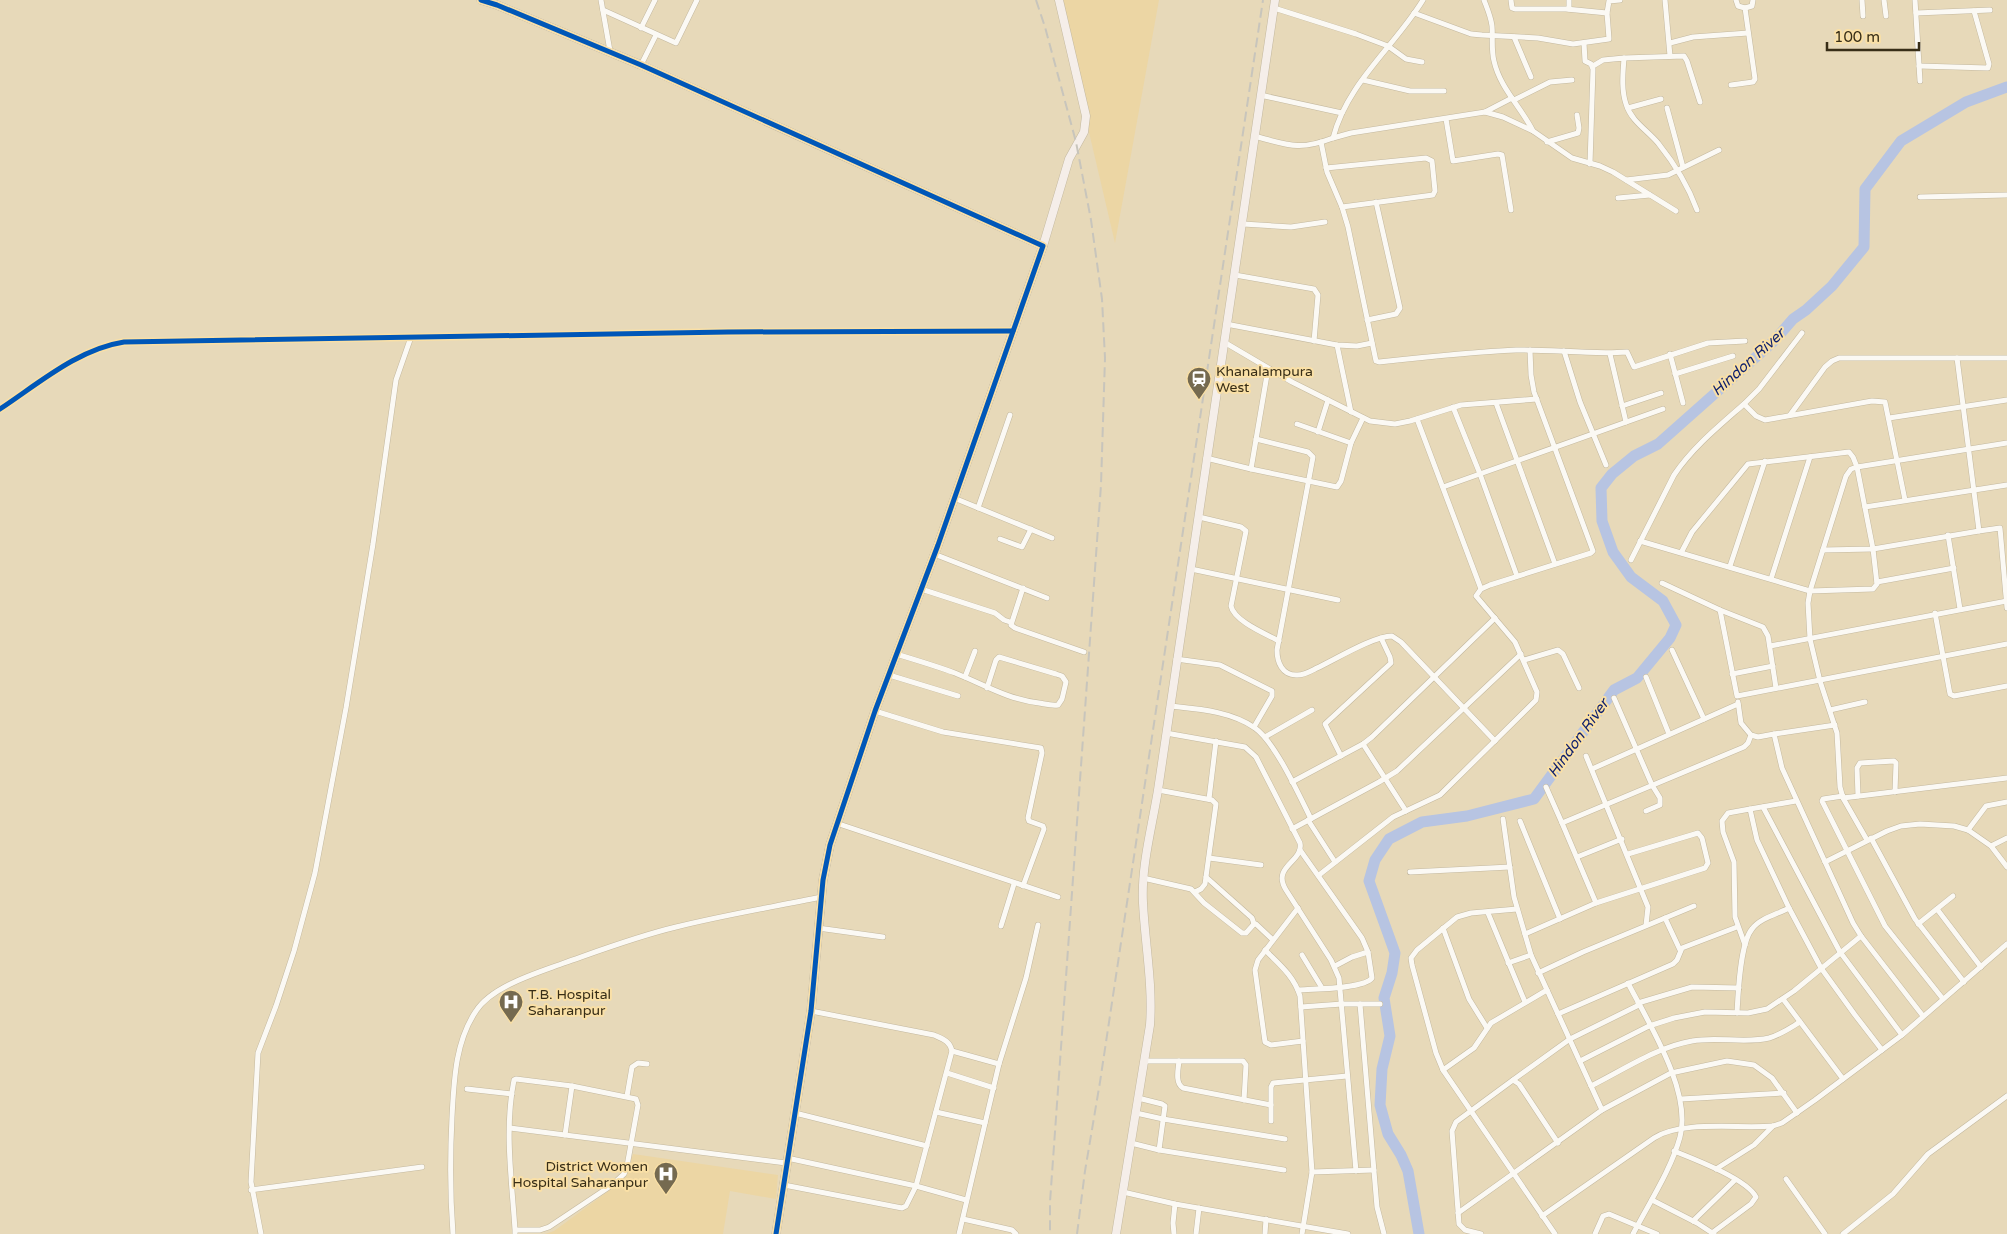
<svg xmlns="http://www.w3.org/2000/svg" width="2007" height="1234" viewBox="0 0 2007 1234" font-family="'Varela Round',sans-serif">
  <rect width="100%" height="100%" fill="#e7d9b9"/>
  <g fill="#ecd6a4">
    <path d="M1058 0H1159L1115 243Z"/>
    <path d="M633 1154 778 1175 776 1199 730 1191 723 1234H545L554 1231 618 1184 626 1176Z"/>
  </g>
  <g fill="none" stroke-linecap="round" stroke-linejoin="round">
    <path stroke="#b7c4e2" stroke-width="11" d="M1419 1234 1408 1171 1401 1155 1388 1134 1380 1105 1382 1069 1390 1036 1384 998 1392 973 1395 953 1369 881 1375 860 1389 839 1422 822 1467 816 1534 799 1614 690 1637 678 1670 638 1676 625 1663 601 1631 577 1613 552 1602 521 1601 488 1612 474 1634 456 1658 444 1774 341 1793 319 1806 310 1832 286 1864 247 1865 189 1901 141 1966 102 2007 87"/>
    <defs>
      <g id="street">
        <path d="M601 0 610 51"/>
        <path d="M1484 0C1487 8 1491 17 1492 26 1493 37 1491 49 1494 61 1500 88 1521 107 1533 131"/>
        <path d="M1511 0 1512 8 1515 9H1566L1607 13"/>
        <path d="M1665 0 1670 56"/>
        <path d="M1862 0 1863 16"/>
        <path d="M1884 0 1886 16"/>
        <path d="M1915 0 1920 81"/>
        <path d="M1274 8 1356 34 1388 46 1406 59 1422 62"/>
        <path d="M1745 8 1752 6 1753 0"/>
        <path d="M1569 9V0"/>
        <path d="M603 10 676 43 697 0"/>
        <path d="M1414 13 1471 34 1482 35 1538 38 1573 44 1609 39 1607 13 1609 1 1620 0"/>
        <path d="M1916 13 1990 10"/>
        <path d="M641 28 655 0"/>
        <path d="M1514 37 1531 77"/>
        <path d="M1584 43 1585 61 1591 64 1593 69 1590 164"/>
        <path d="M1670 43 1693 37 1748 33"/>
        <path d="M1624 58 1684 56 1687 61 1700 102"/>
        <path d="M641 65 656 35"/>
        <path d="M1593 66 1603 60 1624 58C1623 73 1621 89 1626 104 1631 121 1647 130 1658 143 1674 163 1688 185 1697 210"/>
        <path d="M1919 66 1988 68 1989 64 1974 11"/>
        <path d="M1363 80 1410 91H1444"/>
        <path d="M1731 85 1753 82 1755 79 1745 8 1738 6 1736 0"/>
        <path d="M1260 95 1342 113"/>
        <path d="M1514 100 1550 82 1572 80"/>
        <path d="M1628 108 1661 99"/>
        <path d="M1667 108 1683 167"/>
        <path d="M1485 112 1512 98"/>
        <path d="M1446 119 1453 161 1498 154 1502 155 1511 210"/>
        <path d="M1254 136C1288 145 1299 151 1333 138 1347 83 1395 46 1423 0"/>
        <path d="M1333 138 1351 133 1485 112 1503 117 1533 131 1572 158 1600 166 1613 172 1676 211"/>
        <path d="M1321 142 1327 172 1342 207 1348 227 1376 361 1379 362C1425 357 1471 352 1516 350 1553 349 1590 355 1627 352L1634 367 1708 343 1745 341"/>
        <path d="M1547 142 1578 133 1579 128 1577 115"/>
        <path d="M1326 168 1426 158 1432 161 1435 191 1433 195 1342 207"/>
        <path d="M1626 180 1668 175 1719 150"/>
        <path d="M1920 197 2007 195"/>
        <path d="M1618 198 1650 195"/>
        <path d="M1243 224 1291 227 1325 222"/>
        <path d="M1235 275 1314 289 1318 295 1314 341"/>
        <path d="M1367 320 1396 314 1400 308 1376 202"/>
        <path d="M1226 324 1337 345 1357 346 1372 343"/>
        <path d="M1224 342 1292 382 1370 421 1395 424 1410 421 1461 405 1537 399"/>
        <path d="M1337 345 1351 412"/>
        <path d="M1564 351 1580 402 1606 465"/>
        <path d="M1610 354 1626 422"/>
        <path d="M1670 354 1683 403"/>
        <path d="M1957 358H2007"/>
        <path d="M1675 374 1733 356"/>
        <path d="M1496 403 1555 564"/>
        <path d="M1744 404 1759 389 1802 333"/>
        <path d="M1622 406 1661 393"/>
        <path d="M1453 407 1480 474 1517 576"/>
        <path d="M0 409C38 384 78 349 124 342L728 332 1013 331"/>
        <path d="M1790 415 1825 367 1832 361 1839 358H1957L1979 531 2000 528 2007 608"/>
        <path d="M1889 418 2007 400"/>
        <path d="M1417 419 1481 589"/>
        <path d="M1297 424 1351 443"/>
        <path d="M1318 432 1328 400"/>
        <path d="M1256 439 1308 452 1313 457 1277 650C1277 662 1282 675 1296 675 1303 676 1311 671 1317 668 1336 659 1374 636 1392 636L1401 642 1495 741"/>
        <path d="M1206 458 1251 469 1337 487 1341 481 1351 443 1363 418"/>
        <path d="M1251 469 1268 369"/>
        <path d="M1443 487 1663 409"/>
        <path d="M954 498 1052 538"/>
        <path d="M1865 507 2007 485"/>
        <path d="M978 508 1010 415"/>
        <path d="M1199 517 1241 527 1246 531 1231 606C1234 621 1266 634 1279 641"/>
        <path d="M1948 535 1960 609"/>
        <path d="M1000 539 1022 547 1031 529"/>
        <path d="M1640 541 1810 591 1873 589 1877 584 1873 549 1857 467 1853 457 1849 452 1748 464 1692 532 1681 553"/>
        <path d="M1823 550 1873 549 1979 531"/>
        <path d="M934 554 1047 598"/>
        <path d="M1631 560 1674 475C1693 447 1719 426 1744 404L1756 416 1765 420 1872 401 1885 402 1905 500"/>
        <path d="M1730 566 1765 461"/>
        <path d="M1191 569 1338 600"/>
        <path d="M1771 579 1810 457"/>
        <path d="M1877 582 1954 568"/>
        <path d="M1662 583 1720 610 1737 696 2007 644"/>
        <path d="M1023 588 1011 625 1015 628 1084 652"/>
        <path d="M921 589 995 613 1004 620 1010 622"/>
        <path d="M1720 610 1763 627 1768 636 1776 688"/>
        <path d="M1935 613 1950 694 1954 696 2007 686"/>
        <path d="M1770 646 2007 601"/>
        <path d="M1672 650 1704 719"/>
        <path d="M896 654C916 660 936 666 955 673 985 685 1007 699 1039 703 1045 704 1052 706 1058 705L1062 699 1066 682 1062 676 1056 674 999 657 996 660 987 688"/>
        <path d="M1176 659 1220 665 1272 691V696L1254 727"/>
        <path d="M1524 660 1558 650 1563 654 1579 688"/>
        <path d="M1732 674 1773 666"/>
        <path d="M889 675 958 696"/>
        <path d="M965 677 975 651"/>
        <path d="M1646 677 1669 734"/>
        <path d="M1614 698 1652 785 1660 798V805L1646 811"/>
        <path d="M1738 702 1741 723 1751 735 1758 737 1774 734"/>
        <path d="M1170 706C1198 709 1231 711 1255 728 1275 742 1299 795 1311 819"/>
        <path d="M1830 710 1865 702"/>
        <path d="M875 711 943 732 1041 748 1042 753 1028 818 1029 821 1043 826 1044 829 1023 886"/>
        <path d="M1835 725 1774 734 1782 768 1853 923 1861 936 1923 1016"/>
        <path d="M1166 733 1245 747 1256 757 1300 843C1304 862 1271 866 1286 890L1331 960 1339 978 1356 1171"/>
        <path d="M1265 737 1312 710"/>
        <path d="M1363 744 1406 811"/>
        <path d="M1341 756 1325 724 1391 663 1390 657 1381 638"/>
        <path d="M1586 756 1648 907 1646 925"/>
        <path d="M1592 769 1738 704"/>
        <path d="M1292 782 1363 744 1372 737 1495 618"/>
        <path d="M1546 787 1562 823"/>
        <path d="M1158 790 1212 800 1216 804 1205 884 1201 889 1195 892"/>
        <path d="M1843 796 1823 799 1822 801 1885 926 1943 999"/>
        <path d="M1858 796 1857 768 1860 763 1894 761 1896 763 1895 792"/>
        <path d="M1843 798 2007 778"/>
        <path d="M1209 799 1216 741"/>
        <path d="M1763 807 1840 952 1902 1035"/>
        <path d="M1750 809 1796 801"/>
        <path d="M1503 819 1514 897 1531 955 1602 1110"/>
        <path d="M1308 820 1335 862"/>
        <path d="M1520 821 1560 919"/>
        <path d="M839 824 1058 897"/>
        <path d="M1292 829 1379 782 1397 771 1521 654"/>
        <path d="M1968 830 1986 806 2007 802"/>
        <path d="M1871 838 1915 919 1964 982"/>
        <path d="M1867 840 1843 798 1840 787 1837 733 1820 681 1810 639 1808 603 1810 591 1846 476 1851 469 1857 467 2007 443"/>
        <path d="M1991 846 2007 838"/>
        <path d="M1577 857 1622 839"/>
        <path d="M1209 858 1261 865"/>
        <path d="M1825 862 1887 831 1901 826 1920 824 1954 826 1968 830 1991 846 2007 867"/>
        <path d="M1410 872 1510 867"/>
        <path d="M1319 875 1393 817 1440 795 1531 705 1536 700 1537 692 1515 642 1476 596 1481 589 1490 585 1591 553 1593 551 1534 392 1531 375 1530 350"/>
        <path d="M1206 877 1252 918 1254 924"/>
        <path d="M1143 878 1191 889 1204 903 1242 933H1246L1254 924H1256L1273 940"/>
        <path d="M1596 903 1562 823 1744 747 1748 743 1751 735"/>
        <path d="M1298 908 1258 960 1255 970 1265 1042 1271 1045 1303 1041"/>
        <path d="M1517 909 1471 913 1457 917 1417 950 1411 958 1412 965 1436 1053 1443 1070 1555 1234"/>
        <path d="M1937 909 1981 967"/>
        <path d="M1488 913 1525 1002"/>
        <path d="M1665 918 1680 950"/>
        <path d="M1918 924 1953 896"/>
        <path d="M1001 926 1014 884"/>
        <path d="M818 928 883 937"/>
        <path d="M1443 928 1469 999 1487 1028"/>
        <path d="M1525 934 1596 903 1705 868 1708 863 1702 838 1698 833 1628 854"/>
        <path d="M1745 945 1735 917 1734 862 1723 832 1722 821 1728 813 1750 809 1757 840 1789 908 1821 968 1855 1015 1882 1050"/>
        <path d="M1265 950C1279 964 1294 976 1300 996L1312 1172 1302 1234"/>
        <path d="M1302 955 1322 988"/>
        <path d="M1508 963 1531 955"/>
        <path d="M1335 966 1352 957 1368 952"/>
        <path d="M1538 973 1583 952 1694 906"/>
        <path d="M1628 983C1649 1024 1692 1091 1680 1137 1671 1170 1649 1203 1633 1234"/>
        <path d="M1298 990C1313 989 1364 989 1372 978L1368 952 1362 938 1300 850"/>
        <path d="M1783 999 1843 1079"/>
        <path d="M1638 1003 1692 987 1739 988"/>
        <path d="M1360 1004 1377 1207 1384 1234"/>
        <path d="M1301 1007 1342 1004H1380"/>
        <path d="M1737 1013C1738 994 1740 943 1752 929 1760 918 1778 914 1789 908"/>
        <path d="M1558 1014 1673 964 1677 960 1682 948 1737 927"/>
        <path d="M952 1051 999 1064"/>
        <path d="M1144 1061H1243L1246 1065 1244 1100"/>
        <path d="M1179 1061C1178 1070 1175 1083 1183 1088L1271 1105"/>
        <path d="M1580 1061 1649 1026 1674 1018 1705 1012 1748 1013 1767 1009 1794 991 1861 936"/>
        <path d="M1443 1070 1474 1048 1491 1023 1547 990"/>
        <path d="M947 1073 994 1088"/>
        <path d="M1513 1080 1570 1039 1639 1005"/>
        <path d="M1591 1086C1623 1070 1657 1047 1692 1041 1717 1036 1744 1044 1769 1038 1780 1035 1790 1028 1800 1022"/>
        <path d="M467 1089 512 1094"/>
        <path d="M627 1096 632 1067 638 1063 647 1064"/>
        <path d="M1138 1098 1162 1104 1165 1106 1159 1150"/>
        <path d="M1681 1099 1784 1093"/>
        <path d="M936 1112 985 1123"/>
        <path d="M795 1113 927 1146"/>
        <path d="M1136 1113 1163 1119 1285 1139"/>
        <path d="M1271 1121V1087L1273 1083 1347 1076"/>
        <path d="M510 1128 786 1163"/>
        <path d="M565 1135 572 1086"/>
        <path d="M1131 1143 1159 1150 1284 1170"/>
        <path d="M1674 1151C1694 1159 1747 1179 1756 1197L1751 1204 1712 1233"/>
        <path d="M787 1158 916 1186 966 1200"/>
        <path d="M1716 1169 1754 1145 1773 1126"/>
        <path d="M1312 1172 1374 1170"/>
        <path d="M1786 1179 1825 1234"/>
        <path d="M784 1185 902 1208 906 1206 916 1186 952 1051C950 1041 943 1039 934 1035L811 1011"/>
        <path d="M251 1190 422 1167"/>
        <path d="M1123 1192 1175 1204 1348 1234"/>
        <path d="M1652 1200 1697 1223 1714 1234"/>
        <path d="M1458 1213 1602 1110 1671 1073 1727 1061 1754 1065 1772 1078 1797 1113"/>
        <path d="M1542 1216 1654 1138C1681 1120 1739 1129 1773 1126L1782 1123 1815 1100 1902 1035 2007 944"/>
        <path d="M963 1219 1012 1230 1016 1234"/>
        <path d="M1693 1221 1735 1180"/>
        <path d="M515 1230H540L549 1227 612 1185 624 1174 627 1166 638 1105 636 1099 572 1086 516 1079 514 1080C504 1130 512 1181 515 1230V1234"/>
        <path d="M261 1234 251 1182 258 1053 276 1006 294 951 315 873 346 708 373 544 396 380 411 337"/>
        <path d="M453 1234C450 1195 450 1156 452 1117 454 1081 455 1042 476 1011 492 986 537 973 564 963 601 950 638 936 676 927 724 915 773 907 821 897"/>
        <path d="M959 1234 999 1064 1026 978 1038 925"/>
        <path d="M1174 1234 1173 1223 1175 1204"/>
        <path d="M1196 1234 1199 1208"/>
        <path d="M1265 1234 1266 1219"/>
        <path d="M1481 1234 1465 1230 1459 1224 1452 1131 1456 1122 1513 1080 1519 1084 1558 1143"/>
        <path d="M1595 1234 1603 1216 1609 1214 1657 1234"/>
        <path d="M1843 1234 1893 1194 1928 1154 2007 1096"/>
      </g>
      <g id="secondary">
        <path d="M481 0 497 5 641 65 1043 246 938 545 875 711 830 845 823 880 811 1011 776 1234"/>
        <path d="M1043 246 1069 159 1084 132 1086 116 1059 0"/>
        <path d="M1116 1234 1150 1025C1153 984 1145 944 1143 903 1141 866 1152 827 1158 790L1275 0"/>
      </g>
    </defs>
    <use href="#street" stroke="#c3b89f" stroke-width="6"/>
    <use href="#secondary" stroke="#c3b89f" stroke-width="9"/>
    <use href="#street" stroke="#fbf9f4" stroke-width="5"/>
    <use href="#secondary" stroke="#f5eee9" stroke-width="8"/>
    <g stroke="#c8c5bc" stroke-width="2" stroke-dasharray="10 5" stroke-linecap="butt">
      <path d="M1036 0 1045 27 1076 142 1091 220 1102 299 1105 358 1101 485 1050 1202V1234"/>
      <path d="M1077 1234 1085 1171 1100 1082 1263 0"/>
    </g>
    <defs>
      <g id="cycleway">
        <path d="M481 0 497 5 641 65 1043 246 938 545 875 711 830 845 823 880 811 1011 776 1234"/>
        <path d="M0 409C38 384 78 349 124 342L728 332 1013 331"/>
      </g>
    </defs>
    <use href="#cycleway" stroke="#fae0a6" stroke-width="8"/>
    <use href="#cycleway" stroke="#0057b8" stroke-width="5"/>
  </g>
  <defs>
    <symbol id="station-pin" viewBox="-11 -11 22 30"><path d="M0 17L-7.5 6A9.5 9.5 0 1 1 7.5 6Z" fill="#756a50" stroke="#fae0a6"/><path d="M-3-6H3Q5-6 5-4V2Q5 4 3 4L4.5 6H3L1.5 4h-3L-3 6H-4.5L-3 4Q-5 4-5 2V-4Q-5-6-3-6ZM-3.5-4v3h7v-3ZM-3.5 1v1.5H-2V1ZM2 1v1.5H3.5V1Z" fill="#fff"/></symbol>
    <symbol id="hospital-pin" viewBox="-11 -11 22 30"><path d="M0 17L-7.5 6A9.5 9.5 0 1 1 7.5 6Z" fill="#756a50" stroke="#fae0a6"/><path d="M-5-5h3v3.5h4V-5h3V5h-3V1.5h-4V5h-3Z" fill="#fff"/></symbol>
  </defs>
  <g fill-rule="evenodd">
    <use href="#station-pin" x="1185" y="365" width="28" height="38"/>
    <use href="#hospital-pin" x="497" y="988" width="28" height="38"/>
    <use href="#hospital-pin" x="652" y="1160" width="28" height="38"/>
  </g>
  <g text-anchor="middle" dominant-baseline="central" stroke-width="4" stroke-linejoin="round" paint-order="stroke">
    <g font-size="14" fill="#382e17" stroke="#fae0a6" text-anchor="start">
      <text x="1216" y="371">Khanalampura<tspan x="1216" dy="16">West</tspan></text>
      <text x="528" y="994">T.B. Hospital<tspan x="528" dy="16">Saharanpur</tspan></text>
      <text x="648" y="1166" text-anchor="end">District Women<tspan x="648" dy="16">Hospital Saharanpur</tspan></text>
    </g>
    <g font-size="15" font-style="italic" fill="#0d1f6d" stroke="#fae0a6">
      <text transform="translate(1748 362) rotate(-42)">Hindon River</text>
      <text transform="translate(1578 738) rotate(-54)">Hindon River</text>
    </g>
  </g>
  <path d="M1827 42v8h92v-8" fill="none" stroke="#382e17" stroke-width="2.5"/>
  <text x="1834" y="42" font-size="15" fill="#382e17" stroke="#fae0a6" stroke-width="4" paint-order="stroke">100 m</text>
</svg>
